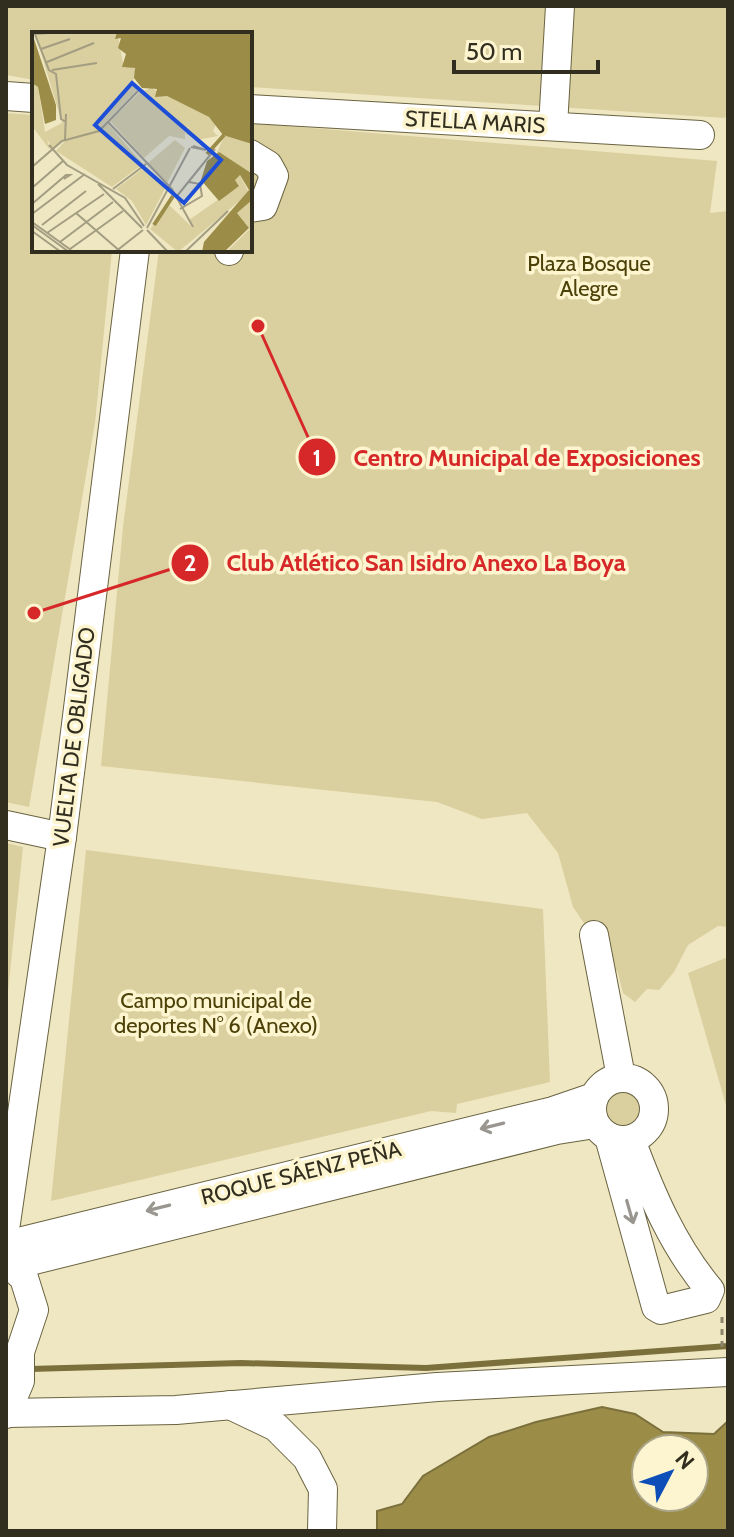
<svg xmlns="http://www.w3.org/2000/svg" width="734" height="1537" viewBox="0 0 734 1537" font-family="Cabin,sans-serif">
  <rect width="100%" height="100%" fill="#efe7c2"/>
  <g fill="#dacf9e">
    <path d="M6 6H728V110L725 118 250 87V34H34V80L6 75Z"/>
    <path d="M6 113 34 115V250H112L95 423 29 807 6 802Z"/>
    <path d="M250 123 717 161 710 213 728 211V927L718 926 688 945 674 972 659 990 647 989 635 1002 623 993 618 973 573 907 558 853 527 813 482 819 437 802 101 766 123 527 159 250H250Z"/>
    <path d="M6 843 23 847 6 1011Z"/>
    <path d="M86 850 543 909 550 1082 457 1104 456 1113 431 1111 51 1201Z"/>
    <path d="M728 957V1112L688 973Z"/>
    <circle cx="622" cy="1111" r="19"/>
  </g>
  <path fill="#9b8c48" stroke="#7b703c" stroke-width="2" fill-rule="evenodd" d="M602 1407 635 1414 663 1432 714 1434 728 1421V1531H377V1511L402 1504 423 1476 489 1437 536 1422ZM646 1449H694V1497H646Z"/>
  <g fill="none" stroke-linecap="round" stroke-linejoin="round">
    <path stroke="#7b703c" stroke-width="6" d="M30 1369 241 1363 426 1368 728 1346"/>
    <defs>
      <g id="minor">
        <path d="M6 96 34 98"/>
        <path d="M250 109 700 135"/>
        <path d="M553 126 560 6"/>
        <path d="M250 154 268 165 274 176 263 206 250 208"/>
        <path d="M229 250V251"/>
        <path d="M6 825 62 837"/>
        <path d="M594 935 621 1077"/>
        <circle cx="623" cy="1109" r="31"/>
        <path d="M609 1137 656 1307 661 1310 706 1299 710 1290C673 1246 651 1194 631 1140"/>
        <path d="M6 1223 62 837 135 250"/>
        <path d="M6 1245 553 1111 594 1097"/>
        <path d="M6 1253 11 1266 24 1278 34 1310 20 1352V1381L6 1414"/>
        <path d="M6 1267 557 1130 595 1124"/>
        <path d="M230 1405 276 1427 307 1458 323 1489 322 1531"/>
        <path d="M7 1413 176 1410 437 1387 728 1372"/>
      </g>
    </defs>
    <use href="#minor" stroke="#6a6341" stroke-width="30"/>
    <path stroke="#8c866d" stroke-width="3" stroke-dasharray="6 6" stroke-linecap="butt" d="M722 1317V1349"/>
    <use href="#minor" stroke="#fff" stroke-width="28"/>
  </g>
  <defs><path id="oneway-shaft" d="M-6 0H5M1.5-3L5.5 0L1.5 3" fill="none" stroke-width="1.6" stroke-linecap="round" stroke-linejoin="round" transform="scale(2)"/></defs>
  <g stroke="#98968f">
    <use href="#oneway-shaft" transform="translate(492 1126) rotate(166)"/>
    <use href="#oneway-shaft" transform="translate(158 1208) rotate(166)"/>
    <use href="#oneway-shaft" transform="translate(630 1212) rotate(74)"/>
  </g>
  <g text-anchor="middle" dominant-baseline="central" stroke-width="7" stroke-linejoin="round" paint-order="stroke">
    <g font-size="22" fill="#312e1f" stroke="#fdf5cf">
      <text transform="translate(475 122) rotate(3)">STELLA MARIS</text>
      <text transform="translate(74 737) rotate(-83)">VUELTA DE OBLIGADO</text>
      <text transform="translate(301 1173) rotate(-14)">ROQUE SÁENZ PEÑA</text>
    </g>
    <g font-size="22" fill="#4c4109" stroke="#fdf5cf">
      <text x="589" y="263">Plaza Bosque<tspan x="589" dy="25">Alegre</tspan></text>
      <text x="216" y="1000">Campo municipal de<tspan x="216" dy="25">deportes N° 6 (Anexo)</tspan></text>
    </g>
  </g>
  <g transform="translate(32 32)">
    <rect width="220" height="220" fill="#efe7c2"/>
    <path d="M3 0H85L92 36 98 33 105 39 101 49 106 57 65 99 33 107 20 116 15 107 18 118 0 94V51L6 55 13 100 30 91ZM119 56 177 85 185 90 181 99 186 104 165 108 154 102 157 94 153 98V107L137 104 112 126 78 89 108 60ZM76 92 111 132 80 155 24 119 33 109ZM193 103 220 112V146L185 120ZM143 108 153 116 135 151 116 131ZM113 135 133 157 114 193 100 169 84 157ZM208 143 217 161 146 220 118 197 137 173 161 196 157 188 207 153 202 147ZM220 168V220H194L218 197 205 181Z" fill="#dacf9e"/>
    <path d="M85 0H220V112L191 103 177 85 135 64 123 65 125 57 110 56 102 46 103 36 90 35 94 22 86 16 89 6 83 7ZM0 1 24 73V88L13 92 6 55 0 51ZM187 120 219 141 220 168 205 181 217 196 192 220H170L172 210 217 158 208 143 203 148 207 154 187 169 169 148 175 129Z" fill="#9b8c48"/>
    <path fill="none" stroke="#9b8c48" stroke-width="4" d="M175 122 192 103M122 193 141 164"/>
    <path fill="none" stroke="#a39d81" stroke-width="2" d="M2 0 17 38 24 42 29 87 34 90M2 2 31 0M9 17 38 7M15 30 62 11M20 38 65 31M76 90 140 157 161 195M33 108 34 82M17 113 35 133 93 166 112 194M159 115 174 118 161 114M0 135 30 109 67 99 106 59M66 152 110 196M0 156 31 129M81 157 114 132M145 164 183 117M0 172 34 143H38L32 147M148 177 170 164 168 152 157 150M44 181 89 220M0 182 53 142M0 190 39 218M0 193 37 220M10 193 54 159M115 196 158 116M115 198 136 220M0 199 29 220M15 201 72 162M28 210 81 170M38 217 91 179M83 220 111 198M153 220 196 179"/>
    <path fill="#1d4ed8" fill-opacity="0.15" stroke="#1d4ed8" stroke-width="4" d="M100 51 189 128 152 171 63 93Z"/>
    <rect width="220" height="220" fill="none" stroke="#312e1f" stroke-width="4"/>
  </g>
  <path fill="none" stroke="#d62828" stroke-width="3" d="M258 326L317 457M34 613L190 563"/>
  <g fill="#d62828" stroke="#fdf5cf" stroke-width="3">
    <circle cx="258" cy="326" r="8"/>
    <circle cx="34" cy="613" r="8"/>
    <circle cx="317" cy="457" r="20"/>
    <circle cx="190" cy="563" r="20"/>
  </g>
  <g font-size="24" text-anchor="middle" font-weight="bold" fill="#fff">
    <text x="317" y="466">1</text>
    <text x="190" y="571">2</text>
  </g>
  <g font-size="24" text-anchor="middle" font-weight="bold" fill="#d62828" stroke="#fdf5cf" stroke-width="7" stroke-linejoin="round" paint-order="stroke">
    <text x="527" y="466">Centro Municipal de Exposiciones</text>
    <text x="426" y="571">Club Atlético San Isidro Anexo La Boya</text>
  </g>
  <rect width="734" height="1537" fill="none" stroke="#312e1f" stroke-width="16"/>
  <g transform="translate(670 1473) rotate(49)"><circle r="38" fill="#fdf5cf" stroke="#aba589" stroke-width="2"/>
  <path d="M0-6L14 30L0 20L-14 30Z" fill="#0e4eb9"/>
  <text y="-12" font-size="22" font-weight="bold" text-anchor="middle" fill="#312e1f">N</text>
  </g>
  <path d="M454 60v12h144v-12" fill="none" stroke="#312e1f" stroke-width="4"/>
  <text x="466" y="60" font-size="24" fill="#312e1f" stroke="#fdf5cf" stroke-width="6" paint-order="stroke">50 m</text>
</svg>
